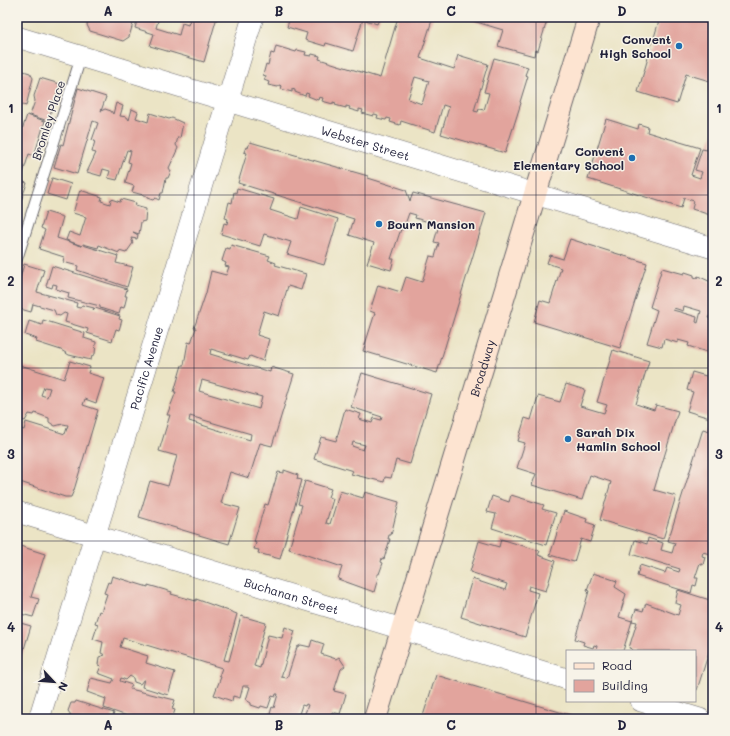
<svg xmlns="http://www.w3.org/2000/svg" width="730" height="736" viewBox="0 0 730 736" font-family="Mali,sans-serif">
  <rect width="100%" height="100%" fill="#f7f3e8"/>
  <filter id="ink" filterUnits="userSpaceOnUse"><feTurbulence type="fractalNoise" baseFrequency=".025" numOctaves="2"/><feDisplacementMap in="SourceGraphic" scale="8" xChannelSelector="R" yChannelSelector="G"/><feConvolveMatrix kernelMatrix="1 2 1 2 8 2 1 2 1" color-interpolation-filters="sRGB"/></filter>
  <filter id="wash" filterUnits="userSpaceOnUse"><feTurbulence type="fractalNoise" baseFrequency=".012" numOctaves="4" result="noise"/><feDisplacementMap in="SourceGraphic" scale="16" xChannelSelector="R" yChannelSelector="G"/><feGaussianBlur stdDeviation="0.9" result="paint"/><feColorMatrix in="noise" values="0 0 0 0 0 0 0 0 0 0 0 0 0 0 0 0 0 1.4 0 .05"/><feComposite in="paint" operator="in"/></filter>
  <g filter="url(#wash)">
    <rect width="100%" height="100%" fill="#ebe4c5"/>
    <g id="blocks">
      <g fill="#e2a49d" fill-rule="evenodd">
        <path d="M89 17H135L129 37 123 41 90 31 87 25Z"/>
        <path d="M138 17H159L156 28 179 35 182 23 188 25 191 17H217L204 62 150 46 154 34 135 28Z"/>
        <path d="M290 17H380L377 24 363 19 353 51 326 43 325 46 305 40 307 33 287 27Z"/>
        <path d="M398 17H433L420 58 454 69 458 55 488 64 474 111 478 112 479 109 484 110 489 93 484 92 494 58 528 67 525 75 528 76 520 102 521 103 505 153 441 134 449 107 443 105 435 132 401 121 400 125 390 122 391 119 387 118 386 120 377 118 378 115 374 114 373 116 362 113 363 110 359 109V112L349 109 350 107 346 106V108L335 105 336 103 333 102V104L322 101 323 98 319 97 318 100 308 96 309 94 306 93 305 96 295 92V90L292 89V92L281 89 282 86 279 85 278 87 268 85 269 82 264 80 266 76 263 75 266 64 268 65 271 53 274 54 276 46 296 52 297 50 306 52 305 55 311 56 312 54 320 56 319 59 380 78ZM415 77 429 81 422 104 408 99Z"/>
        <path d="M460 17H548L538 51 535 50 534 56 498 46 503 30Z"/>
        <path d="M660 17H713V82L686 74 677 104 638 92Z"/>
        <path d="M17 69 30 73 33 78 26 106 17 103Z"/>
        <path d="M40 78 60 84 48 121 30 115 35 101 34 96Z"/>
        <path d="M78 88 106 97 101 111 105 109 111 111 113 114 116 103 123 106 120 116 127 117 129 120 132 109 138 112 136 118 148 122 150 113 169 119 172 118 183 123 180 138 178 137 176 145 178 148 169 168 171 171 168 178H166L163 193H161L159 200 155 198 153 200 147 198V196L132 192 134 186 125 183 131 163 128 162 131 151 127 150 117 180 108 178 110 171 103 169 101 176 87 172 96 153 92 152 95 141 92 140 98 123 93 121 77 174 54 167 61 144 63 145Z"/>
        <path d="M27 115 45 121 34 156 29 154 23 173 17 171V145Z"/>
        <path d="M606 119 638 129 639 124 648 127 647 132 700 148 691 175 700 178 702 172 695 170 702 149 707 150 713 133V216L692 209 694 201 684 198 681 208 588 179Z"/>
        <path d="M250 142 368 176V178L406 190 410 201 413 193 486 213 437 373 363 351 375 313 370 311 378 285 401 292 406 277 422 282 430 256 435 257 439 243 434 242 439 225 415 218 416 215 409 213 403 230 401 229 391 259H394L391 270 367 263 374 243 349 235 354 219 238 183 247 153 244 152 246 147 248 148Z"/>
        <path d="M52 178 71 184 66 200 47 194Z"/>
        <path d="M17 180 27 183 21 201 17 199Z"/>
        <path d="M237 188 274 199 270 210 298 219 301 207 338 219 324 265 287 254 291 242 264 234 260 246 221 234 224 223 227 224 228 219 225 218 229 202 232 203 234 192 236 193Z"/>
        <path d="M80 190 102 197 101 201 110 204 111 199 120 202 121 199 136 203 135 206 146 209 145 221 141 222 139 234 133 232 138 235 137 239 131 238 133 243 126 253 119 251V253L99 245 98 248 83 244V245L118 256 116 263 133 267 127 287 77 270 78 266 63 262 64 257 39 249 45 230 41 228 46 212 63 217 57 238 82 246 66 240 69 232 80 236 86 217 73 213Z"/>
        <path d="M17 206 21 207 17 220Z"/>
        <path d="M570 239 647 263 620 348 534 322 540 300 550 303 561 268 547 263 550 255 563 259Z"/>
        <path d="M231 245 270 256 268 260 276 263 275 265 306 274 301 290 288 286 279 316 264 311 257 335 269 339 263 361 250 356 248 360 211 349 210 354 270 372 271 367 294 374 272 446 260 443 249 478 230 472 221 503 240 508 229 544 139 517 150 481 168 486 177 456 159 451 170 415H167L176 392H174L182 365H184L188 342 191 343 196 328H194L206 293 211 271 226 275 229 267 225 266 226 263 222 261 226 248 230 249ZM202 380 262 397 259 409 199 391ZM190 416 251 434 250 440 189 421Z"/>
        <path d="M24 264 44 270 37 292 77 303 76 307 80 308 82 305 94 308 93 310 95 308 120 316 119 319 122 320 119 330 116 329 112 341 87 333 88 329 65 322 67 314 64 313 60 316 56 315 54 310 33 304 31 312 17 308V289Z"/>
        <path d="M52 266 127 289 125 296H127L124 308 121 307 119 314 100 308V306L68 298 69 293 56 289 57 285 53 284 52 288 46 286Z"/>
        <path d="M662 268 684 274 685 272 694 275V277L697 278 698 276 713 283V317L709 316 708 318 713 320V354L688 346 689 343 678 340V343L664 339 662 347 647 343 657 310 650 307ZM684 306 701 311 698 323 696 322 697 317 673 310 674 308 683 311Z"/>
        <path d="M43 320 85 333 84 338 96 342 95 354 92 356 91 360 69 355 61 350 36 342 37 339 25 335 29 321 42 325Z"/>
        <path d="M613 350 649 361 636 404 654 410 656 405 678 411 654 490 676 496 663 539 600 520 611 482 590 475 582 500 532 485 536 474 517 468 525 443 518 441 525 418 531 420 538 396 560 402 566 384 585 390 580 406 604 413 607 405 597 402Z"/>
        <path d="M70 361 90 367 88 373 104 378 96 403 85 399 83 405 98 410 74 490 71 497H65L17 481V428L24 430 26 422 65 434 68 425 63 424 55 426 49 422V418L35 413 34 415 29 414 25 421 17 419V364L64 379ZM44 387 50 388 47 397 41 395Z"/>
        <path d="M692 372 713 378V419L687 411 693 392 687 390Z"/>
        <path d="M362 373 431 394 410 464 396 460 391 478 385 477 384 482 351 474 353 471 314 459 321 437 336 441 345 409 361 414 359 419 372 423 374 418 381 420 382 417 351 407ZM353 442 365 445 363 450 352 446Z"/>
        <path d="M703 429 713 432V555L703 552 702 556 705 557 703 565 700 563 695 578H698L696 586 693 585 691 593 637 576 640 565 665 573 667 568 679 572 680 569 631 554 635 540 647 544 648 538 663 543 661 550 672 553 675 543 668 541Z"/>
        <path d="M284 470 298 475 297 479 302 480 280 559 258 553 259 550 254 549 256 543 254 542 265 504 268 505 278 472 284 473Z"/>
        <path d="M305 481 331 489 328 497 333 499 326 523 330 524 340 491 363 498 365 492 399 502 391 535H389L388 539H390L384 559 382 558 381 562 383 563 379 574H377V577L378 578 374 592 338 579 342 567 289 549 302 505 298 504Z"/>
        <path d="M511 495 544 505 542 509 556 513 546 545 492 528 496 514 487 512 492 496 509 502Z"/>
        <path d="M564 511 587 519 586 522 595 525 590 542 581 539 574 562 550 555Z"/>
        <path d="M501 539 540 551 538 555 555 561 546 591 529 586 528 590 538 593 525 637 461 617 472 579 505 590 507 584 470 572 479 541 499 547Z"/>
        <path d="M17 545 45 554 31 597 39 599 33 617 17 613V602L20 593 17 592Z"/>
        <path d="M593 573 617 581 615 587 626 594 619 617 632 621 636 609 643 611 646 603 678 615 681 605 675 603 678 590 713 601V626L711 633 713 634V639L697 690H695V651H631L632 649 629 648 637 622 632 621 623 651H596L597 646 594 645 593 648 583 645 584 642 575 639 589 591 587 590Z"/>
        <path d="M112 576 148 587V585L172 592 171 594 196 601V599L237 614 224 660 229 661 241 616 266 623 254 666 260 668 268 635 282 638 285 627 295 631 281 677 287 678 297 647 301 645 310 647 312 640 324 644 321 654 336 659 339 657 345 666 341 669 334 691 346 694 340 714 332 712 330 719H303L308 705 306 704 305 706 302 705 298 717 296 716 295 719H288L270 714 272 707 274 708 278 694H276L275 697 272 696 268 708 261 706 260 708 251 705V703L246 700 250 687 248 686H243L240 698 233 696 232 701 214 695 221 677 219 676 222 668 123 638 120 647 148 656 146 663 175 672 168 695 142 687 144 679 140 684 134 682 133 678 130 676 126 680 121 678 120 681 132 685 130 689 175 700 172 709 175 710 173 716H175L174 719H143L135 717 133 718 104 708 106 699 87 692 91 678 112 683 114 679 98 673 101 666 98 665 99 657 105 655 101 653 103 642 93 639 98 624 95 623 99 611 101 612 107 594 104 593 108 582 110 583Z"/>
        <path d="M17 622 31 626 20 662 17 661Z"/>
        <path d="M436 675 583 719H422Z"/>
        <path d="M76 701 114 713 112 718 115 719H66L71 715 68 711 71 703H75Z"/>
      </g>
    </g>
  </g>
  <g filter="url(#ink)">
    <use href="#blocks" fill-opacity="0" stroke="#68666b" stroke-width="1"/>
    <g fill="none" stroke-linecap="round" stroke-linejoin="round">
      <defs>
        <path id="lane" d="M17 259 81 57"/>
        <g id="street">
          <path id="s1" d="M17 37 713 248"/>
          <path id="s2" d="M17 512 567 679"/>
          <path d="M641 701 700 719"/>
          <path id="s3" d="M39 719 253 17"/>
        </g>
        <g id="secondary">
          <path id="s4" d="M375 719 589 17"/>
        </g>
      </defs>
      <use href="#lane" stroke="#68666b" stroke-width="12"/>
      <use href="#street" stroke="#68666b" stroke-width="22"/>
      <use href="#secondary" stroke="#68666b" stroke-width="24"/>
      <use href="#lane" stroke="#fff" stroke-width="10"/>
      <use href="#street" stroke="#fff" stroke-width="21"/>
      <use href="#secondary" stroke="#fde4d1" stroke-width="22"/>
    </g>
  </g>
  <path fill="none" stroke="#22223b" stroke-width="1" stroke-opacity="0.55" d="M194 17V719M365 17V719M536 17V719M17 195H713M17 368H713M17 541H713"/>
  <g fill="#1f6fb2" stroke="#f7f3e8" stroke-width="1.5">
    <circle cx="679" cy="46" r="4"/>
    <circle cx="632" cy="158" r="4"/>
    <circle cx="379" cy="224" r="4"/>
    <circle cx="568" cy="439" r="4"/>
  </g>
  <g text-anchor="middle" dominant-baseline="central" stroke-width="3" stroke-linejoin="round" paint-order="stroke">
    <g font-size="12" font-weight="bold" fill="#22223b" stroke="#f7f3e8" text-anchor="end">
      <text x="671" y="39">Convent<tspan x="671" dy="14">High School</tspan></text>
      <text x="624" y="151">Convent<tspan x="624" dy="14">Elementary School</tspan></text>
      <text x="387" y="224" text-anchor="start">Bourn Mansion</text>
      <text x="576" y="432" text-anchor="start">Sarah Dix<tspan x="576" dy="14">Hamlin School</tspan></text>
    </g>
    <g font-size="12" fill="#22223b" stroke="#f7f3e8">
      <text transform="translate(48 120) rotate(-72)">Bromley Place</text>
      <text stroke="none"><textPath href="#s1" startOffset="364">Webster Street</textPath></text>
      <text stroke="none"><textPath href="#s3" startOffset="367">Pacific Avenue</textPath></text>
      <text stroke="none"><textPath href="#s4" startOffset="367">Broadway</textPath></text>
      <text stroke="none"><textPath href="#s2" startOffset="287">Buchanan Street</textPath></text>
    </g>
  </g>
  <rect width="730" height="736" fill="none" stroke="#f7f3e8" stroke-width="44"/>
  <rect x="566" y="650" width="130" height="52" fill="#f7f3e8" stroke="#a29fa3"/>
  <rect x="574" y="663" width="20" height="6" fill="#fde4d1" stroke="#a29fa3"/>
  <text x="602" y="670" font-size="12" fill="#22223b">Road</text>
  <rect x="574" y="680" width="20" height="12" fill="#e2a49d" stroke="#a29fa3"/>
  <text x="602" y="690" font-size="12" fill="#22223b">Building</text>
  <g transform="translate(54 682) rotate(116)" stroke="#f7f3e8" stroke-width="3" paint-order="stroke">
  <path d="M0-3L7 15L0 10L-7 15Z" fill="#22223b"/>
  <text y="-6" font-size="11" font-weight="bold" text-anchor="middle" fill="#22223b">N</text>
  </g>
  <rect x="22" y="22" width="686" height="692" fill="none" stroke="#22223b" stroke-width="1.5"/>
  <g font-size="13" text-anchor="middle" font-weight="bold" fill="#22223b">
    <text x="108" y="16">A</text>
    <text x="279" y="16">B</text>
    <text x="451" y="16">C</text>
    <text x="622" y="16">D</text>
    <text x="11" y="113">1</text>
    <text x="719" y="113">1</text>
    <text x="11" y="286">2</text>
    <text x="719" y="286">2</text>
    <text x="11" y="459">3</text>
    <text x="719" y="459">3</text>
    <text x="11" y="632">4</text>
    <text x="719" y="632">4</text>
    <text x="108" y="730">A</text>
    <text x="279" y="730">B</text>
    <text x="451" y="730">C</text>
    <text x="622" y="730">D</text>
  </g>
</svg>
